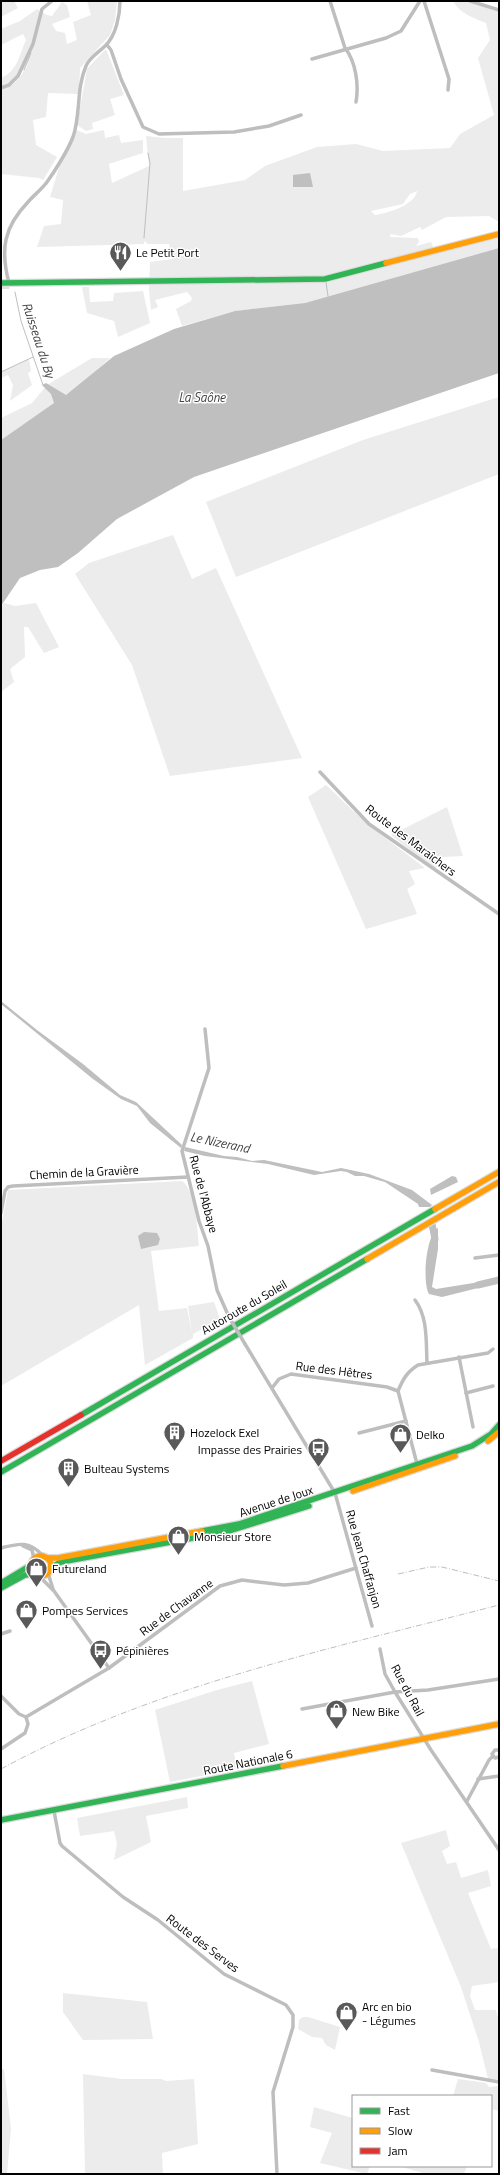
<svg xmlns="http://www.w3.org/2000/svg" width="500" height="2175" viewBox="0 0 500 2175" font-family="'Titillium Web',sans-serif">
  <rect width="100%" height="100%" fill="#fff"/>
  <g fill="#ececec" fill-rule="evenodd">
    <path d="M1 1H14L18 8 1 17Z"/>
    <path d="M87 1H117L115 20 110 35 80 68 79 94 48 93 46 117 33 120 36 145 57 157 43 180 39 178 1 174 2 90C17 84 22 75 30 61L14 81 1 86V78C18 71 19 55 26 40L23 34 1 45V29L20 21 37 9 47 15 52 16 62 2 67 5 70 17 52 24 56 31 65 33 67 44 77 40 73 22 91 15Z"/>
    <path d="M453 1H464L499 12V222L489 216 446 217 422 230 420 227 401 236 391 234 390 237 418 238 419 242 416 246 431 242 436 253 499 238V248L305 303 235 311 182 326 176 309 191 301 192 298 187 292 155 300 158 307 151 310 149 290 150 262 172 259 169 244H148L144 241V244L37 247 44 226 61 224 63 200 50 197 62 158 70 147 76 130 86 134 104 130 105 138 119 135 121 143 143 140V153L109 164 112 183 149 166 146 136 165 138H183V191L245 180 265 166 317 147 356 144 383 151 450 148 460 134 494 115 478 58 490 40 486 23C474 18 460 14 453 1ZM417 191C415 205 388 213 375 215L371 211 403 204 410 194Z"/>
    <path d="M106 49 124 95 110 99 115 115 92 123 93 129 86 131 77 125 87 69Z"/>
    <path d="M82 287H89L90 302 113 301 114 293 143 291 150 323 118 337 114 321 87 313Z"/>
    <path d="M92 358H110L78 387 1 440V418L32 403 47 385Z"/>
    <path d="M29 359 31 371 28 373 32 385 10 401 13 385 8 375 1 378V372Z"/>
    <path d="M499 397V474L236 577 206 502 363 440Z"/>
    <path d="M173 535 192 579 216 568 302 758 170 776 132 665 75 574 89 563Z"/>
    <path d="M4 603 15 606 36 603 59 647 44 653 28 627H24L25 657 10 669 14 682 1 692V606Z"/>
    <path d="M326 785 367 824 425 868 409 871 415 884 407 889 417 914 366 929 308 797Z"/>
    <path d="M447 807 463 856 442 857 435 870 391 835Z"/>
    <path d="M182 1181C196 1191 197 1229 199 1246L151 1251 159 1311 187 1308 192 1333 188 1306 214 1302 220 1319 193 1334V1338L145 1365 139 1305 1 1386V1227L8 1190Z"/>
    <path d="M252 1681 269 1744 234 1753 237 1769 170 1782 155 1710 217 1690Z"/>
    <path d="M187 1797 188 1808 146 1816 151 1842 114 1860 117 1844 114 1831 80 1836 77 1818Z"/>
    <path d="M446 1830 450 1846 442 1851 447 1864 456 1862 461 1878 488 1870 491 1886 468 1893 491 1949 499 1948V1982L472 1986 470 1996 475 2010H496L499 2022V2080L488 2079 479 2042 461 1987 401 1843Z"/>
    <path d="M63 1993 147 2002 153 2039 83 2040 63 2012Z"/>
    <path d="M303 2017H308L340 2027 335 2050 326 2045 322 2038 312 2037 298 2029 299 2020Z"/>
    <path d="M1 2069H4L5 2077 11 2129 7 2174H1Z"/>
    <path d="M83 2074 122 2079H161L166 2081 194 2079 198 2144 162 2153 163 2174H85Z"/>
    <path d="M458 2079 486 2083 489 2087 499 2086V2111L491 2109V2096H453Z"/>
    <path d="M314 2107 353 2118V2166H370L367 2174 320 2163 332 2133 310 2127Z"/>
    <path d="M399 2166H467L464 2174H426Z"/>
  </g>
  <g fill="#bfbfbf">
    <path d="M310 173 313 187H293V175Z"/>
    <path d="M499 248V373L194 477 117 519 78 553 58 567 40 570 20 578 1 606V440L54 403 51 394 42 385 46 383 66 395 114 356 174 329 235 311 305 303Z"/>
    <path d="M1 1001 37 1030 83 1064 120 1095 136 1102 182 1145 181 1148 150 1123 137 1106 121 1099 93 1079 1 1004Z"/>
    <path d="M185 1147 224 1156 237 1157 252 1161 264 1160 322 1172 341 1168 369 1174 412 1190 432 1205 430 1207H419L418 1204 385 1182 364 1176H355L347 1172 341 1171 314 1175 268 1164 205 1156 184 1151Z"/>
    <path d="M452 1176 456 1177 458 1182 431 1195 430 1189Z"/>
    <path d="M438 1228V1249L432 1287 436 1289 486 1281V1286L442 1297 429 1294C422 1283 426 1234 438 1228Z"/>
    <path d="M144 1232 157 1233 160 1239 158 1245 141 1249 138 1236Z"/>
  </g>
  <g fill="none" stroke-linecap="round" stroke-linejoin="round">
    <g stroke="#bfbfbf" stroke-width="1">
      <path d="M24 70 31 53"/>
      <path d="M144 238 150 163 148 153"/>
      <path d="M326 282 328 296"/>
      <path d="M1 288H9"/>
      <path d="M15 292 21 321 43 385"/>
      <path d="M1 372 33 357"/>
    </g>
    <g stroke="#bfbfbf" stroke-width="7">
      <path d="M432 1224 435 1239"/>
      <path d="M478 1285 499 1280"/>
    </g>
    <defs>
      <g id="fast">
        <path d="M1 283 325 279 386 263"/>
        <path d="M81 1415 435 1209"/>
        <path d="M1 1472 367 1259"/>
        <path d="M202 1531 239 1524 472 1446 491 1434 499 1425"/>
        <path d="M50 1568 61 1562 226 1532 309 1506"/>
        <path d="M1 1583 31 1565"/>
        <path d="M1 1588 25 1575 35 1574"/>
        <path d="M1 1820 283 1766"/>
      </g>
      <g id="slow">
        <path d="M386 263 499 234"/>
        <path d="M435 1209 499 1172"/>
        <path d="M367 1259 499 1182"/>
        <path d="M488 1441 499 1432"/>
        <path d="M353 1491 455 1456"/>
        <circle cx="41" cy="1566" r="10"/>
        <path d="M47 1558H58L202 1531"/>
        <path d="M283 1766 499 1724"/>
      </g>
      <path id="jam" d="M1 1461 81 1415"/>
    </defs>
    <use href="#fast" stroke="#dbdbdb" stroke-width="8"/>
    <use href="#slow" stroke="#dbdbdb" stroke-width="8"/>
    <use href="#jam" stroke="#dbdbdb" stroke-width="8"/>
    <g stroke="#bebebe" stroke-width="3.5">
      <path d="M330 1 345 48C356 62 359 85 356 102"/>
      <path d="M424 1 449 79 448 90"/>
      <path d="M470 1 499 10"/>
      <path d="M107 45 111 50 121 79 143 127 159 134 234 132 269 126 301 115"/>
      <path d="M312 59 386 38 401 31 420 1"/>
      <path d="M1 88 9 85 18 76 33 44 42 9 52 1"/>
      <path d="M9 283C0 249 4 227 28 202 34 195 42 189 47 182 55 171 68 150 73 137 81 114 76 89 86 66 89 58 99 52 105 46 116 36 120 15 120 1"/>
      <path d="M320 772 369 824 499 914"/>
      <path d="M205 1029 209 1068 182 1151 199 1221 208 1246 217 1290 229 1317"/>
      <path d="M1 1213 5 1191 8 1187 13 1186 188 1177"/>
      <path d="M475 1258 499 1255"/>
      <path d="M415 1300C428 1317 426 1342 427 1363"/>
      <path d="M245 1344 335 1493 372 1626"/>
      <path d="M459 1357 473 1427"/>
      <path d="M272 1388 279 1379 291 1374 387 1387 398 1391"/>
      <path d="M466 1393 493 1386"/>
      <path d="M359 1433 406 1421"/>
      <path d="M417 1464 398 1391C403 1379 407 1372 418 1365L488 1353 493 1349"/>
      <path d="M23 1546 32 1550 34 1559"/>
      <path d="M1 1548C20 1543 30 1541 43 1556"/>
      <path d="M48 1573 53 1589"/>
      <path d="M39 1576 54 1591 109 1668"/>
      <path d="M1 1634 10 1631"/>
      <path d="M380 1649 385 1674 395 1692 431 1750 499 1850"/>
      <path d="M1 1696 19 1714 26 1717"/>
      <path d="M302 1709 395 1692 428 1690 499 1679"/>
      <path d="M26 1717 109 1668 220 1586 242 1580 284 1585 308 1583 356 1568"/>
      <path d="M1 1749 25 1733 28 1724 26 1717"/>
      <path d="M499 1750H495L492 1754 495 1758 499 1757"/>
      <path d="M478 1779 499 1776"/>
      <path d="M467 1801 489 1760 493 1756"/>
      <path d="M54 1811 60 1843 62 1846 123 1897 158 1920 224 1974 286 2005 293 2015V2027L273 2092 277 2174"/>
      <path d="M432 2070 499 2082"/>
    </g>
    <use href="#fast" stroke="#30b455" stroke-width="5.5"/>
    <use href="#slow" stroke="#ff9f0a" stroke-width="5.5"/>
    <use href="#jam" stroke="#e5322d" stroke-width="5.5"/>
    <g stroke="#bebebe" stroke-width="1" stroke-dasharray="6 2 1 2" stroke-linecap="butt">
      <path d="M398 1574 429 1567H442L499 1581"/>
      <path d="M1 1769C156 1685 330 1649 499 1605"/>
    </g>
    <path stroke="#bebebe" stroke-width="3.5" d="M229 1317 245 1344"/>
  </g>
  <defs>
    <symbol id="restaurant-pin" viewBox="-11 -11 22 30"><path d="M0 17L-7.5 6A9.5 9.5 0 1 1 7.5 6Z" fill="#595959" stroke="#fff"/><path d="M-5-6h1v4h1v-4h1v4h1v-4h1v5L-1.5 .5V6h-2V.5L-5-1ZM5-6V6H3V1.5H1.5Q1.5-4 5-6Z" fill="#fff"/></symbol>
    <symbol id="building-pin" viewBox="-11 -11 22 30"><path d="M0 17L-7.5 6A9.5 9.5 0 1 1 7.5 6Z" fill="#595959" stroke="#fff"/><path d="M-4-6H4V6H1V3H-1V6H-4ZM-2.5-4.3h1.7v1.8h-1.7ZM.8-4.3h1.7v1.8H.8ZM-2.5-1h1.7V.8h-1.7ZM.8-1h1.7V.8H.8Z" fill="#fff"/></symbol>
    <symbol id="shop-pin" viewBox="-11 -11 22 30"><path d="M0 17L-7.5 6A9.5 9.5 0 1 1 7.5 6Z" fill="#595959" stroke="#fff"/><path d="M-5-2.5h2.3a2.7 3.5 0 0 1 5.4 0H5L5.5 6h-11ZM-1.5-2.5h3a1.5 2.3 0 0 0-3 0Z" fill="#fff"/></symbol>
    <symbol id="bus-pin" viewBox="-11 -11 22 30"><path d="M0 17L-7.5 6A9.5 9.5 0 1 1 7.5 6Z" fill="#595959" stroke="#fff"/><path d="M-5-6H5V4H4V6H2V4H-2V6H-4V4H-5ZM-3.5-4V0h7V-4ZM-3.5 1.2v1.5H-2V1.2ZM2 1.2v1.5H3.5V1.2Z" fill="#fff"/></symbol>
  </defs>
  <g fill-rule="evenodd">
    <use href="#restaurant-pin" x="108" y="240" width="25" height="34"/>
    <use href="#building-pin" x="162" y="1420" width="25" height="34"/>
    <use href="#shop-pin" x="388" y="1422" width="25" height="34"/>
    <use href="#bus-pin" x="306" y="1436" width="25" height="34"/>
    <use href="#building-pin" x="56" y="1456" width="25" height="34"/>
    <use href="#shop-pin" x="166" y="1524" width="25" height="34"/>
    <use href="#shop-pin" x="24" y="1556" width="25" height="34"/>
    <use href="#shop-pin" x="14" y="1598" width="25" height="34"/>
    <use href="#bus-pin" x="88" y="1638" width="25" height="34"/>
    <use href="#shop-pin" x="324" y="1698" width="25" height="34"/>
    <use href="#shop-pin" x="334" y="2000" width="25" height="34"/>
  </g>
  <g text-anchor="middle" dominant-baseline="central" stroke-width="3" stroke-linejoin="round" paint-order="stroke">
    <g font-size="12" fill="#000" stroke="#fff" text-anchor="start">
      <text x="136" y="252">Le Petit Port</text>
      <text x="190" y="1432">Hozelock Exel</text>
      <text x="416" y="1434">Delko</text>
      <text x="302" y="1449" text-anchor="end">Impasse des Prairies</text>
      <text x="84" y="1468">Bulteau Systems</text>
      <text x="194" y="1536">Monsieur Store</text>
      <text x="52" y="1568">Futureland</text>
      <text x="42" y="1610">Pompes Services</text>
      <text x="116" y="1650">Pépinières</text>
      <text x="352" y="1711">New Bike</text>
      <text x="362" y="2006">Arc en bio<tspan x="362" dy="14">- Légumes</tspan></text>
    </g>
    <g font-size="12" fill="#000" stroke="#fff">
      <text transform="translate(411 840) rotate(37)">Route des Maraîchers</text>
      <text transform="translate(84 1172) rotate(-3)">Chemin de la Gravière</text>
      <text transform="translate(204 1194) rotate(75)">Rue de l'Abbaye</text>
      <text transform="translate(244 1307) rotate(-30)">Autoroute du Soleil</text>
      <text transform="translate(334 1370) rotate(7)">Rue des Hêtres</text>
      <text transform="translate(276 1501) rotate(-18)">Avenue de Joux</text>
      <text transform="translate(364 1559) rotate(74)">Rue Jean Chaffanjon</text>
      <text transform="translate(176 1607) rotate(-36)">Rue de Chavanne</text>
      <text transform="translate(408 1690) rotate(62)">Rue du Rail</text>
      <text transform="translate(248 1762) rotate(-11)">Route Nationale 6</text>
      <text transform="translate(203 1943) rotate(37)">Route des Serves</text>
    </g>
    <g font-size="13" font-style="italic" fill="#444" stroke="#fff">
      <text transform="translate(39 340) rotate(72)">Ruisseau du By</text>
      <text x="202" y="397">La Saône</text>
      <text transform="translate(220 1142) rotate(12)">Le Nizerand</text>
    </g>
  </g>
  <rect width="500" height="2175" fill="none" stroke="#000000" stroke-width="4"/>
  <rect x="352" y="2095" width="140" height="72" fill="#ffffff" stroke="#999999"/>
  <rect x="360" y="2108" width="20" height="6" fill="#30b455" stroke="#999999"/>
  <text x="388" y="2115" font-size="12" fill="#000000">Fast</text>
  <rect x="360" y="2128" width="20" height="6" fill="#ff9f0a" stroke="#999999"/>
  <text x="388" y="2135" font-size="12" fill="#000000">Slow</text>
  <rect x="360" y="2148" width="20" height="6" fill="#e5322d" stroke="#999999"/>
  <text x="388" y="2155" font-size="12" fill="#000000">Jam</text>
</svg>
